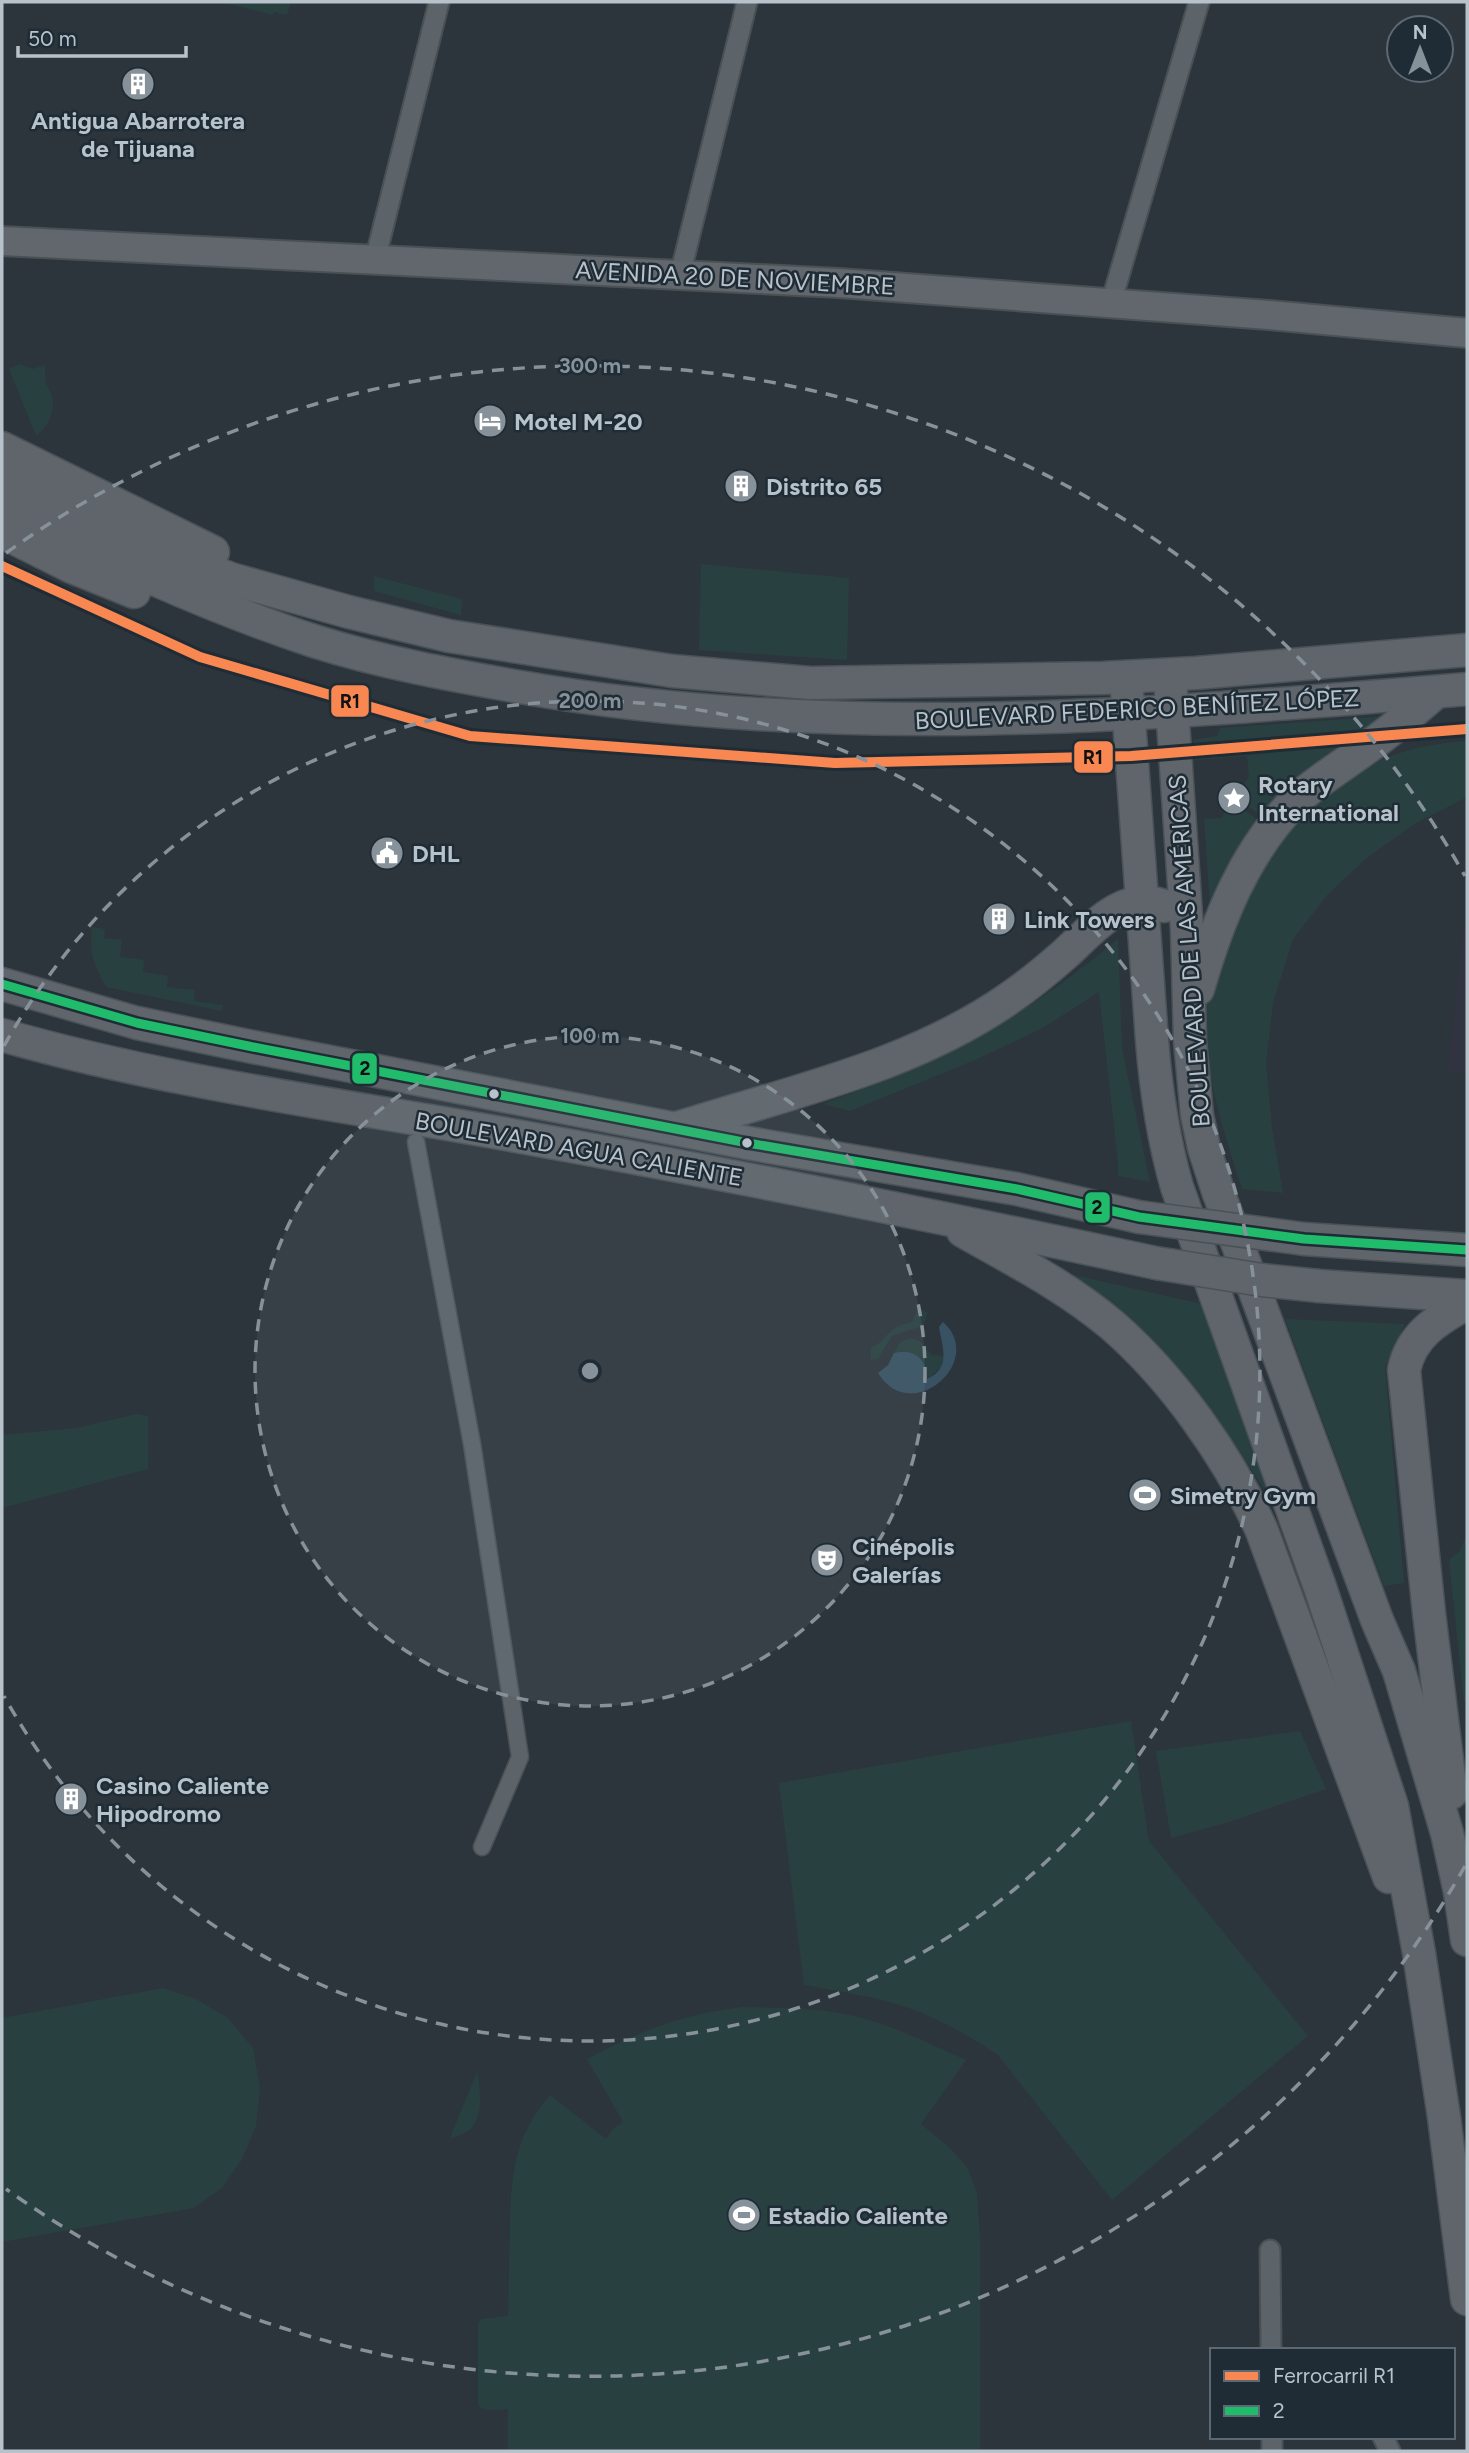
<svg xmlns="http://www.w3.org/2000/svg" width="1469" height="2453" viewBox="0 0 1469 2453" font-family="Figtree,sans-serif">
  <rect width="100%" height="100%" fill="#2c353b"/>
  <path fill="#313341" d="M1465 913H1467V1072H1448Z"/>
  <g fill="#294040">
    <path d="M221 2H291L287 15 274 12 273 15Z"/>
    <path d="M20 364 32 369 45 365C45 371 45 377 46 383 47 387 50 390 51 394 57 408 48 429 36 435L9 369Z"/>
    <path d="M701 564 849 578 847 660 699 650Z"/>
    <path d="M374 576 462 599 461 615 374 591Z"/>
    <path d="M1389 716 1349 746 1339 748 1300 775 1259 815 1246 804 1247 796 1241 788 1249 777 1247 756 1195 760 1193 740 1217 736 1220 728Z"/>
    <path d="M1467 741V797L1416 823 1369 856 1328 894 1293 939 1273 1003 1266 1063 1272 1128 1283 1193 1242 1189C1224 1133 1202 1067 1206 1007 1208 977 1223 950 1235 922 1243 903 1249 880 1260 864 1267 853 1277 844 1285 835 1336 775 1387 746 1467 741Z"/>
    <path d="M1242 808 1256 819 1225 869 1210 904 1204 819 1221 818 1227 809 1235 811Z"/>
    <path d="M92 927 105 929 104 938 122 940 120 957 144 960 143 972 168 976 167 987 195 990 194 1001 223 1005 222 1011 106 987C94 964 89 954 92 927Z"/>
    <path d="M1118 939 1122 1048 1150 1182 1118 1176V1162L1099 992 1041 1029 975 1060 850 1111 823 1104C860 1090 897 1076 933 1060 999 1030 1063 985 1118 939Z"/>
    <path d="M1051 1270 1202 1304 1283 1518 1212 1410 1169 1360Z"/>
    <path d="M917 1309 928 1312 923 1326 892 1336 878 1359 871 1360V1347C883 1344 885 1334 895 1328 900 1324 906 1324 912 1322Z"/>
    <path d="M1285 1319 1405 1324 1385 1367 1404 1583 1384 1586Z"/>
    <path d="M912 1338 920 1341 932 1355 944 1356 941 1367 927 1380 903 1351 895 1353 890 1359 901 1341Z"/>
    <path d="M137 1414 148 1416V1469L2 1508V1435L76 1428Z"/>
    <path d="M1467 1533V1702H1464L1449 1560 1460 1551Z"/>
    <path d="M1131 1721 1149 1841 1308 2036 1112 2200 998 2055C970 2036 937 2018 906 2007 873 1996 838 1991 804 1985L779 1783Z"/>
    <path d="M1300 1731 1326 1789 1229 1822 1171 1838 1156 1751Z"/>
    <path d="M163 1988 196 1999 228 2018 253 2048 260 2089 256 2126 241 2161 222 2188 194 2208 2 2242V2018Z"/>
    <path d="M742 2007C777 2008 811 2007 845 2014 887 2022 927 2043 966 2060L921 2124 950 2148 968 2168 977 2194 980 2237V2451H508V2409C498 2409 483 2414 478 2404V2324L481 2319 508 2316C509 2287 509 2259 510 2230 511 2176 513 2138 550 2095L606 2139 613 2129 623 2122 587 2059C639 2031 683 2014 742 2007Z"/>
    <path d="M477 2072C482 2099 485 2133 450 2138Z"/>
  </g>
  <path fill="#385264" d="M943 1322C987 1361 911 1427 878 1373L888 1365 894 1353C914 1348 927 1359 927 1379 952 1368 942 1347 939 1327Z"/>
  <g fill="none" stroke-linecap="round" stroke-linejoin="round">
    <defs>
      <path id="pedestrian" d="M416 1142 472 1444 520 1757 482 1847"/>
      <g id="minor">
        <path d="M375 260 439 2"/>
        <path d="M680 275 747 2"/>
        <path d="M1111 303 1199 2"/>
        <path d="M1270 2250 1271 2350"/>
        <path d="M1272 2437V2451"/>
        <path d="M1383 2437 1390 2451"/>
      </g>
      <path id="secondary" d="M2 241 839 283 1269 315 1467 333"/>
      <g id="primary">
        <path d="M2 448 213 552"/>
        <path d="M2 479 147 546 231 579 349 612 449 636 672 671 810 683 1103 678 1196 673 1467 650"/>
        <path d="M2 508C103 557 207 606 314 641 380 662 451 675 520 687 835 742 1151 715 1467 689"/>
        <path d="M6 534 72 567 134 592"/>
        <path d="M1126 678 1152 1040C1156 1091 1163 1138 1177 1187L1321 1590 1392 1806 1419 1953 1444 2117 1467 2299"/>
        <path d="M1171 692 1187 930 1190 1041 1197 1115 1204 1148 1219 1194 1377 1620 1399 1671 1447 1833 1460 1892 1467 1940"/>
        <path d="M2 984 137 1023 253 1047 748 1143 1017 1189 1139 1217"/>
        <path d="M1198 989C1218 920 1244 852 1296 800 1317 781 1342 766 1365 749 1390 732 1413 712 1436 692"/>
        <path d="M2 1035C159 1080 322 1102 483 1130 708 1170 932 1215 1156 1263"/>
        <path d="M681 1127C794 1091 913 1066 1011 997 1030 984 1048 969 1065 954 1092 930 1122 890 1164 906"/>
        <path d="M963 1231C1014 1260 1067 1287 1112 1325 1173 1378 1229 1457 1262 1531L1389 1877"/>
        <path d="M1304 1239 1467 1250"/>
        <path d="M1319 1286 1467 1296"/>
        <path d="M1451 1793 1429 1613 1404 1370C1411 1335 1438 1319 1467 1303"/>
      </g>
    </defs>
    <use href="#pedestrian" stroke="#4a5155" stroke-width="19"/>
    <use href="#minor" stroke="#4a5155" stroke-width="23"/>
    <use href="#secondary" stroke="#4a5155" stroke-width="32"/>
    <use href="#primary" stroke="#4a5258" stroke-width="35"/>
    <use href="#pedestrian" stroke="#5c6369" stroke-width="16"/>
    <use href="#minor" stroke="#5c6369" stroke-width="19"/>
    <use href="#secondary" stroke="#61676d" stroke-width="28"/>
    <use href="#primary" stroke="#5f656a" stroke-width="32"/>
    <defs>
      <g id="primary-bridge">
        <path d="M1139 1217 1304 1239"/>
        <path d="M1156 1263 1262 1280 1319 1286"/>
      </g>
    </defs>
    <use href="#primary-bridge" stroke="#4a5258" stroke-width="35" stroke-linecap="butt"/>
    <use href="#primary-bridge" stroke="#5f656a" stroke-width="32"/>
    <defs>
      <path id="bus-1" d="M2 984 137 1023 253 1047 748 1143 1017 1189 1139 1217 1304 1239 1467 1250"/>
    </defs>
    <use href="#bus-1" stroke="#1f2c36" stroke-width="14"/>
    <use href="#bus-1" stroke="#20bc6c" stroke-width="9"/>
    <defs>
      <path id="rail-1" d="M2 566 200 657 470 736 835 763 1131 756 1467 729"/>
    </defs>
    <use href="#rail-1" stroke="#1f2c36" stroke-width="16"/>
    <use href="#rail-1" stroke="#f88751" stroke-width="10"/>
  </g>
  <circle cx="590" cy="1371" r="335" fill="#869199" fill-opacity=".12"/>
  <g fill="none" stroke="#869199" stroke-width="3.5" stroke-dasharray="12 9">
    <circle cx="590" cy="1371" r="335"/>
    <path d="M4 1046A670 670 0 1 1 4 1696"/>
    <path d="M1465 1866A1005 1005 0 0 1 6 2189M6 553A1005 1005 0 0 1 1465 876"/>
  </g>
  <defs>
    <symbol id="building-disc" viewBox="-11 -11 22 22"><circle r="9.5" fill="#869199" stroke="#1f2c36"/><path d="M-4-6H4V6H1V3H-1V6H-4ZM-2.5-4.3h1.7v1.8h-1.7ZM.8-4.3h1.7v1.8H.8ZM-2.5-1h1.7V.8h-1.7ZM.8-1h1.7V.8H.8Z" fill="#fff"/></symbol>
    <symbol id="hotel-disc" viewBox="-11 -11 22 22"><circle r="9.5" fill="#869199" stroke="#1f2c36"/><path d="M-6-4.5h1.5V1H6V5H4.5V3h-9V5H-6ZM-4 0a1.8 1.8 0 1 1 3.6 0ZM.5 0V-2.5h3Q6-2.5 6 0Z" fill="#fff"/></symbol>
    <symbol id="sight-disc" viewBox="-11 -11 22 22"><circle r="9.5" fill="#869199" stroke="#1f2c36"/><path d="M0-6L1.8-2.2L6-1.7L2.9 1.2L3.7 5.4L0 3.3L-3.7 5.4L-2.9 1.2L-6-1.7L-1.8-2.2Z" fill="#fff"/></symbol>
    <symbol id="civic-disc" viewBox="-11 -11 22 22"><circle r="9.5" fill="#869199" stroke="#1f2c36"/><path d="M-.6-6.5H3V-4.5H.6V-3L4-1V1h2V6H-6V1h2V-1L-.6-3ZM-1.2 2.5V6h2.4V2.5Z" fill="#fff"/></symbol>
    <symbol id="stadium-disc" viewBox="-11 -11 22 22"><circle r="9.5" fill="#869199" stroke="#1f2c36"/><path d="M0-5a6.5 5 0 1 0 0 10a6.5 5 0 1 0 0-10ZM-3.5-1.8h7v3.6h-7Z" fill="#fff"/></symbol>
    <symbol id="theatre-disc" viewBox="-11 -11 22 22"><circle r="9.5" fill="#869199" stroke="#1f2c36"/><path d="M-5-5.5Q0-4 5-5.5V0Q5 5 0 6Q-5 5-5 0ZM-3.3-2.5H-1v1.5H-3.3ZM1-2.5H3.3v1.5H1ZM-2.8 1Q0 5.5 2.8 1Z" fill="#fff"/></symbol>
  </defs>
  <g fill-rule="evenodd">
    <use href="#building-disc" x="119" y="65" width="38" height="38"/>
    <use href="#hotel-disc" x="471" y="402" width="38" height="38"/>
    <use href="#building-disc" x="722" y="467" width="38" height="38"/>
    <use href="#sight-disc" x="1215" y="779" width="38" height="38"/>
    <use href="#civic-disc" x="368" y="834" width="38" height="38"/>
    <use href="#building-disc" x="980" y="900" width="38" height="38"/>
    <use href="#stadium-disc" x="1126" y="1476" width="38" height="38"/>
    <use href="#theatre-disc" x="808" y="1541" width="38" height="38"/>
    <use href="#building-disc" x="52" y="1780" width="38" height="38"/>
    <use href="#stadium-disc" x="725" y="2196" width="38" height="38"/>
  </g>
  <g fill="#b7c2cb" stroke="#1f2c36" stroke-width="2.5">
    <circle cx="494" cy="1094" r="6"/>
    <circle cx="747" cy="1143" r="6"/>
  </g>
  <g text-anchor="middle" dominant-baseline="central" stroke-width="5" stroke-linejoin="round" paint-order="stroke">
    <g font-size="24" font-weight="bold" fill="#b7c2cb" stroke="#1f2c36" text-anchor="start">
      <text x="138" y="120" text-anchor="middle">Antigua Abarrotera<tspan x="138" dy="28">de Tijuana</tspan></text>
      <text x="514" y="421">Motel M-20</text>
      <text x="766" y="486">Distrito 65</text>
      <text x="1258" y="784">Rotary<tspan x="1258" dy="28">International</tspan></text>
      <text x="412" y="853">DHL</text>
      <text x="1024" y="919">Link Towers</text>
      <text x="1170" y="1495">Simetry Gym</text>
      <text x="852" y="1546">Cinépolis<tspan x="852" dy="28">Galerías</tspan></text>
      <text x="96" y="1785">Casino Caliente<tspan x="96" dy="28">Hipodromo</tspan></text>
      <text x="768" y="2215">Estadio Caliente</text>
    </g>
    <g font-size="24" fill="#b7c2cb" stroke="#1f2c36">
      <text transform="translate(735 278) rotate(3)">AVENIDA 20 DE NOVIEMBRE</text>
      <text transform="translate(1137 709) rotate(-3)">BOULEVARD FEDERICO BENÍTEZ LÓPEZ</text>
      <text transform="translate(1189 951) rotate(-94)">BOULEVARD DE LAS AMÉRICAS</text>
      <text transform="translate(579 1149) rotate(10)">BOULEVARD AGUA CALIENTE</text>
    </g>
  </g>
  <circle cx="590" cy="1371" r="10" fill="#869199" stroke="#1f2c36" stroke-width="3.5"/>
  <g font-size="21" text-anchor="middle" font-weight="bold" fill="#869199" stroke="#1f2c36" stroke-width="5" stroke-linejoin="round" paint-order="stroke">
    <text x="590" y="373">300 m</text>
    <text x="590" y="708">200 m</text>
    <text x="590" y="1043">100 m</text>
  </g>
  <g stroke="#1f2c36" stroke-width="2.5">
    <rect x="330" y="684" width="40" height="34" rx="7" fill="#f88751"/>
    <rect x="1073" y="740" width="41" height="34" rx="7" fill="#f88751"/>
    <rect x="351" y="1052" width="27" height="33" rx="7" fill="#20bc6c"/>
    <rect x="1084" y="1191" width="27" height="33" rx="7" fill="#20bc6c"/>
  </g>
  <g font-size="19" text-anchor="middle" font-weight="bold" fill="#111">
    <text x="350" y="708">R1</text>
    <text x="1093" y="764">R1</text>
    <text x="365" y="1075">2</text>
    <text x="1097" y="1214">2</text>
  </g>
  <rect width="1469" height="2453" fill="none" stroke="#b7c2cb" stroke-width="7"/>
  <rect x="1210" y="2348" width="245" height="91" fill="#1f2c36" stroke="#5c6872" stroke-width="2"/>
  <rect x="1224" y="2371" width="35" height="10" fill="#f88751" stroke="#5c6872" stroke-width="2"/>
  <text x="1273" y="2383" font-size="21" fill="#b7c2cb">Ferrocarril R1</text>
  <rect x="1224" y="2406" width="35" height="10" fill="#20bc6c" stroke="#5c6872" stroke-width="2"/>
  <text x="1273" y="2418" font-size="21" fill="#b7c2cb">2</text>
  <g transform="translate(1420 49)"><circle r="33" fill="#1f2c36" stroke="#5c6872" stroke-width="2"/>
  <path d="M0-5L12 26L0 18L-12 26Z" fill="#869199"/>
  <text y="-10" font-size="19" font-weight="bold" text-anchor="middle" fill="#b7c2cb">N</text>
  </g>
  <path d="M18 46v10h168v-10" fill="none" stroke="#b7c2cb" stroke-width="3.5"/>
  <text x="28" y="46" font-size="21" fill="#b7c2cb" stroke="#1f2c36" stroke-width="5" paint-order="stroke">50 m</text>
</svg>
